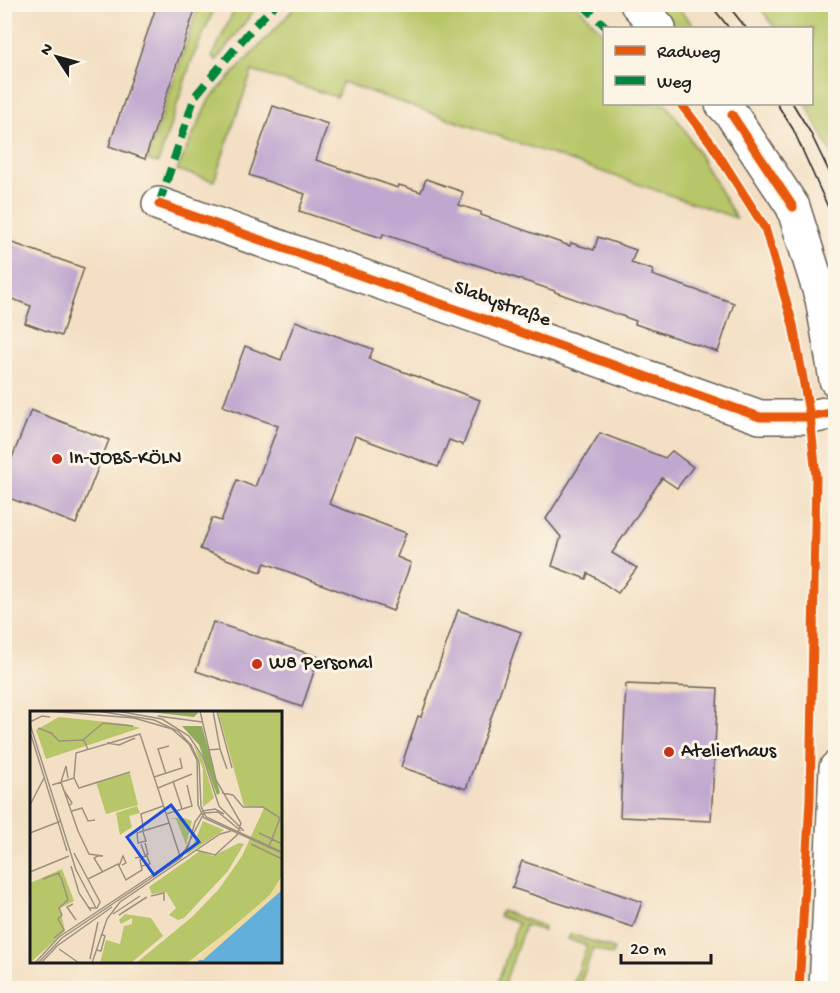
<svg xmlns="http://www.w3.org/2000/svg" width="840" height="993" viewBox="0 0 840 993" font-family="'Gochi Hand',sans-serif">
  <rect width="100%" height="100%" fill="#fcf5e5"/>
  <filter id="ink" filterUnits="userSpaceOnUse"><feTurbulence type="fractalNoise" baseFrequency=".0167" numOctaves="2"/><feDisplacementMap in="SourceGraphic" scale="12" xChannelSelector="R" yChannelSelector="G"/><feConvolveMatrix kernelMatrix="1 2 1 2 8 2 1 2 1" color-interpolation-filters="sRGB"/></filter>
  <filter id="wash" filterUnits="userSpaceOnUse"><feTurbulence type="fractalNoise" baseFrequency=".008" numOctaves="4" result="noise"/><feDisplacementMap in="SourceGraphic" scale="24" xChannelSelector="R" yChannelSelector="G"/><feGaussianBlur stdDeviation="1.35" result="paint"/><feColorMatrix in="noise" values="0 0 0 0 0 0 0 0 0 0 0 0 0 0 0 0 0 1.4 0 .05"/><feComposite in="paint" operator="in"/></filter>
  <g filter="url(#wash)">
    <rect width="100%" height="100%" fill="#f3dfc3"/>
    <g fill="#b7c668" stroke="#6a7142" stroke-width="1.5">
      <path d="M237 4 258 5 216 61 212 57Z"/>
      <path d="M199 5H216L191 62 158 163 147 160Z"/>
      <path d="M297 5H577L604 34V104H666L683 127 736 218 342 82 337 97 252 71 214 181 177 170 209 100Z"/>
      <path d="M654 5H675L696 28H676Z"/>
      <path d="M758 5H835V160L806 104H812V28H775Z"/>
      <path d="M502 911 543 926 544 931 525 925 503 988H496L518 923 499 916Z"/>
      <path d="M571 934 614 949 612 955 593 948 579 988H572L587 946 568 939Z"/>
    </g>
    <g id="blocks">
      <g fill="#c0a7cf">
        <path d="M157 4H197L145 159 109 146Z"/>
        <path d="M273 106 328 124 316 160 398 188 399 185 421 192 426 179 463 192 459 205 481 212V215L570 246 571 243 594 250 598 237 636 250 631 263 653 270 652 275 734 303 718 352 635 324 636 321 555 292V291L383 234 382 238 299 211 305 194 249 175Z"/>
        <path d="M4 240 84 268 61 336 25 323 31 306 4 296Z"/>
        <path d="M295 321 373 349 369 359 480 400 463 445 449 440 438 467 355 436 329 504 406 533 397 557 411 563 393 611 265 563 261 572 200 549 212 518 221 521 237 480 255 487 278 426 223 406 245 346 281 360Z"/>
        <path d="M31 410 109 440 76 524 4 496V478Z"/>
        <path d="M600 433 665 458 672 451 693 467 677 488 662 478 612 553 637 568 618 593 588 573 586 579 552 566 561 537 546 519Z"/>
        <path d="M458 610 521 632 466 789 401 767 418 716 421 717Z"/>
        <path d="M213 622 319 657 302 707 196 671Z"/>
        <path d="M626 684 718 688 711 821 620 817Z"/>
        <path d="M522 861 642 902 633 927 512 888Z"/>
      </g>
    </g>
  </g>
  <g filter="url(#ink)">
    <use href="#blocks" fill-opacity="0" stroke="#676056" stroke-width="1.5"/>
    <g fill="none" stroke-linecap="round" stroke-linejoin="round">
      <defs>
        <path id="minor" d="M159 204 760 417H810L836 412"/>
        <g id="major">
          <path d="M637 4 659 28"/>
          <path d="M722 104 732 115 793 207 822 299 836 380"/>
          <path d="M826 988 836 768"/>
        </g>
      </defs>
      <use href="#minor" stroke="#676056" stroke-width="36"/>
      <use href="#major" stroke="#676056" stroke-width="36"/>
      <use href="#minor" stroke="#fff" stroke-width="33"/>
      <use href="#major" stroke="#fff" stroke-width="33"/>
      <g stroke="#1c1c1c" stroke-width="1.5">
        <path d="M710 4 729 28"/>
        <path d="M727 4 746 28"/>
        <path d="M777 104 793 129 836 225"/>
        <path d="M793 104 810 132 836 186"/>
      </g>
      <g stroke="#00873e" stroke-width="8" stroke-dasharray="15 8" stroke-linecap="butt">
        <path d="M582 4 607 28"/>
        <path d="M159 204 195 96 255 25 276 4"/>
      </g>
      <defs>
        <g id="cycleway">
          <path d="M681 104 711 143 765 228 793 325 810 417 816 476 810 800 799 988"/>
          <path d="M732 115 793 207"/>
          <path d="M159 204 760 417H810L836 412"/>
        </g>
      </defs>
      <use href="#cycleway" stroke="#fcf5e5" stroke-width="13"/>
      <use href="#cycleway" stroke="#e8590c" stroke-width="9"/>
    </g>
  </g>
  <g fill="#c8321e" stroke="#fcf5e5" stroke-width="2">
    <circle cx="57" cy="459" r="6"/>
    <circle cx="257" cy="664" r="6"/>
    <circle cx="669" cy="752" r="6"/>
  </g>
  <g text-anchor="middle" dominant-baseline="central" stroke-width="6" stroke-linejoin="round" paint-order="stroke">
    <g font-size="20" fill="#1c1c1c" stroke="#fcf5e5">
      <text transform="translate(502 305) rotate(20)">Slabystraße</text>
    </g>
    <g font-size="20" fill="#1c1c1c" stroke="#fcf5e5" text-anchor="start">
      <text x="69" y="459">In-JOBS-KÖLN</text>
      <text x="269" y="664">W8 Personal</text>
      <text x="681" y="752">Atelierhaus</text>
    </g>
  </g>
  <g transform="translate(30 711)">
    <rect width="252" height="252" fill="#f3dfc3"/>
    <path d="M188 0H252V165L240 184 215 207 157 252H106L162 206 189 178 212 145 234 97 214 95ZM29 6 96 13 110 17 16 48 6 19ZM164 35 172 46 184 87 173 96V58ZM100 62 108 94 76 103 66 71ZM107 95 110 102 99 105 102 116 90 124 86 102ZM139 107H154L162 110 156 134 146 108ZM173 110 194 119 156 144 164 132ZM209 132 214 133 198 160 154 207 148 209 139 204 146 197 136 181 122 183 119 176 170 140 183 145ZM32 158 44 190 30 197 35 220 0 252V172ZM95 203 121 207 133 225 101 252H70L76 229 90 233 94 215 102 213V207L91 213 89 209Z" fill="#b7c668"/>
    <path d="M111 0H167L168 2 164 6ZM152 15H172L190 82 187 84 169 34Z" fill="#91ab5c"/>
    <path d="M252 165V179L230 201 173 249H168L170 252H157L167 245 171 247V243L240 184Z" fill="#eeda9e"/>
    <path d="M252 179V252H170L168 249H173Z" fill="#62afdb"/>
    <path fill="none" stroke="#9d9180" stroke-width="1.5" d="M17 0 104 7 142 18 159 33 167 49 168 94 174 107 252 142M67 0 124 9 148 20 161 34 169 51 171 95 176 106 252 141M86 0 132 8 159 25 173 46 189 95 214 120M183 0 190 38M187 0 202 57M128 5 172 11M0 11 12 5 20 6M0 13 46 159 66 197M8 17 21 22 29 30 54 29 58 39M1 24 37 140M53 29 73 12 103 15M77 32 89 34 105 27M178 39 190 38 197 58M136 63 128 38 139 35M124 66 152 57 150 47M38 67 36 55 31 71 48 120 59 143 73 145M44 67 49 77 100 61M143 70 152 98M22 74 44 67 46 42 110 23 150 145M128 77 162 63M33 78 42 92 39 95M192 82 203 84 213 96H233L250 107 242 128 229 122M0 94 14 67M133 95 111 103 113 115V121L116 130 108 132 107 122 113 120 139 112M42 100 52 97 58 110 65 109M136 103 162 95 157 74M0 122 31 110M111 133 115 144 118 143 115 132M221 133 252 148M238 137 242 128 252 133M166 139 185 144 207 124 211 112 186 69 170 0M44 142 70 191 67 197H59M70 144 64 147 72 160M105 147 117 145 120 153 112 155M41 155 49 182 61 200M89 155 93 145 96 152 92 154M0 161 39 145M13 168 29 162 30 166M58 168 88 153 96 169 112 159 110 148M121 185 134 182V190M43 193 37 196 46 209M83 203 110 185M89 204 117 186M24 227 34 219 28 208 32 204 29 197 38 189 31 166M29 238 49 252M67 239 71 240 75 225 71 223M60 248 68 211M5 252 29 226 148 147 158 136 165 111 173 100 185 98 194 103M8 252 32 227 151 147 174 102 188 101 211 120M11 252 27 235 82 196M62 252 77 208 90 191 190 123 201 120"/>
    <path fill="#1d4ed8" fill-opacity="0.15" stroke="#1d4ed8" stroke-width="3" d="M141 94 169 131 124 164 97 126Z"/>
    <rect width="252" height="252" fill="none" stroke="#1c1c1c" stroke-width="3"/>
  </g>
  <rect width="840" height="993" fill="none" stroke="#fcf5e5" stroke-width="24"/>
  <rect x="603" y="27" width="210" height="78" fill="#fcf5e5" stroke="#a29e95" stroke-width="1.5"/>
  <rect x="615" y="46" width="30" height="9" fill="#e8590c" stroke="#a29e95" stroke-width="1.5"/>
  <text x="657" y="57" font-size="18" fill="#1c1c1c">Radweg</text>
  <rect x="615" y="76" width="30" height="9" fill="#00873e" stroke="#a29e95" stroke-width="1.5"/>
  <text x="657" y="87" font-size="18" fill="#1c1c1c">Weg</text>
  <g transform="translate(57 57) rotate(306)" stroke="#fcf5e5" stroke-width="4.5" paint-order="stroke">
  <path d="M0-4.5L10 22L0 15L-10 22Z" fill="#1c1c1c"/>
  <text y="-9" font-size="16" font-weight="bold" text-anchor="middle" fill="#1c1c1c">N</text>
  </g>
  <path d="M621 954v9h90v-9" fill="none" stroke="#1c1c1c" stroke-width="3"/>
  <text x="630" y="954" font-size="18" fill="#1c1c1c" stroke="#fcf5e5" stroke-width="4.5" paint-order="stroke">20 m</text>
</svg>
